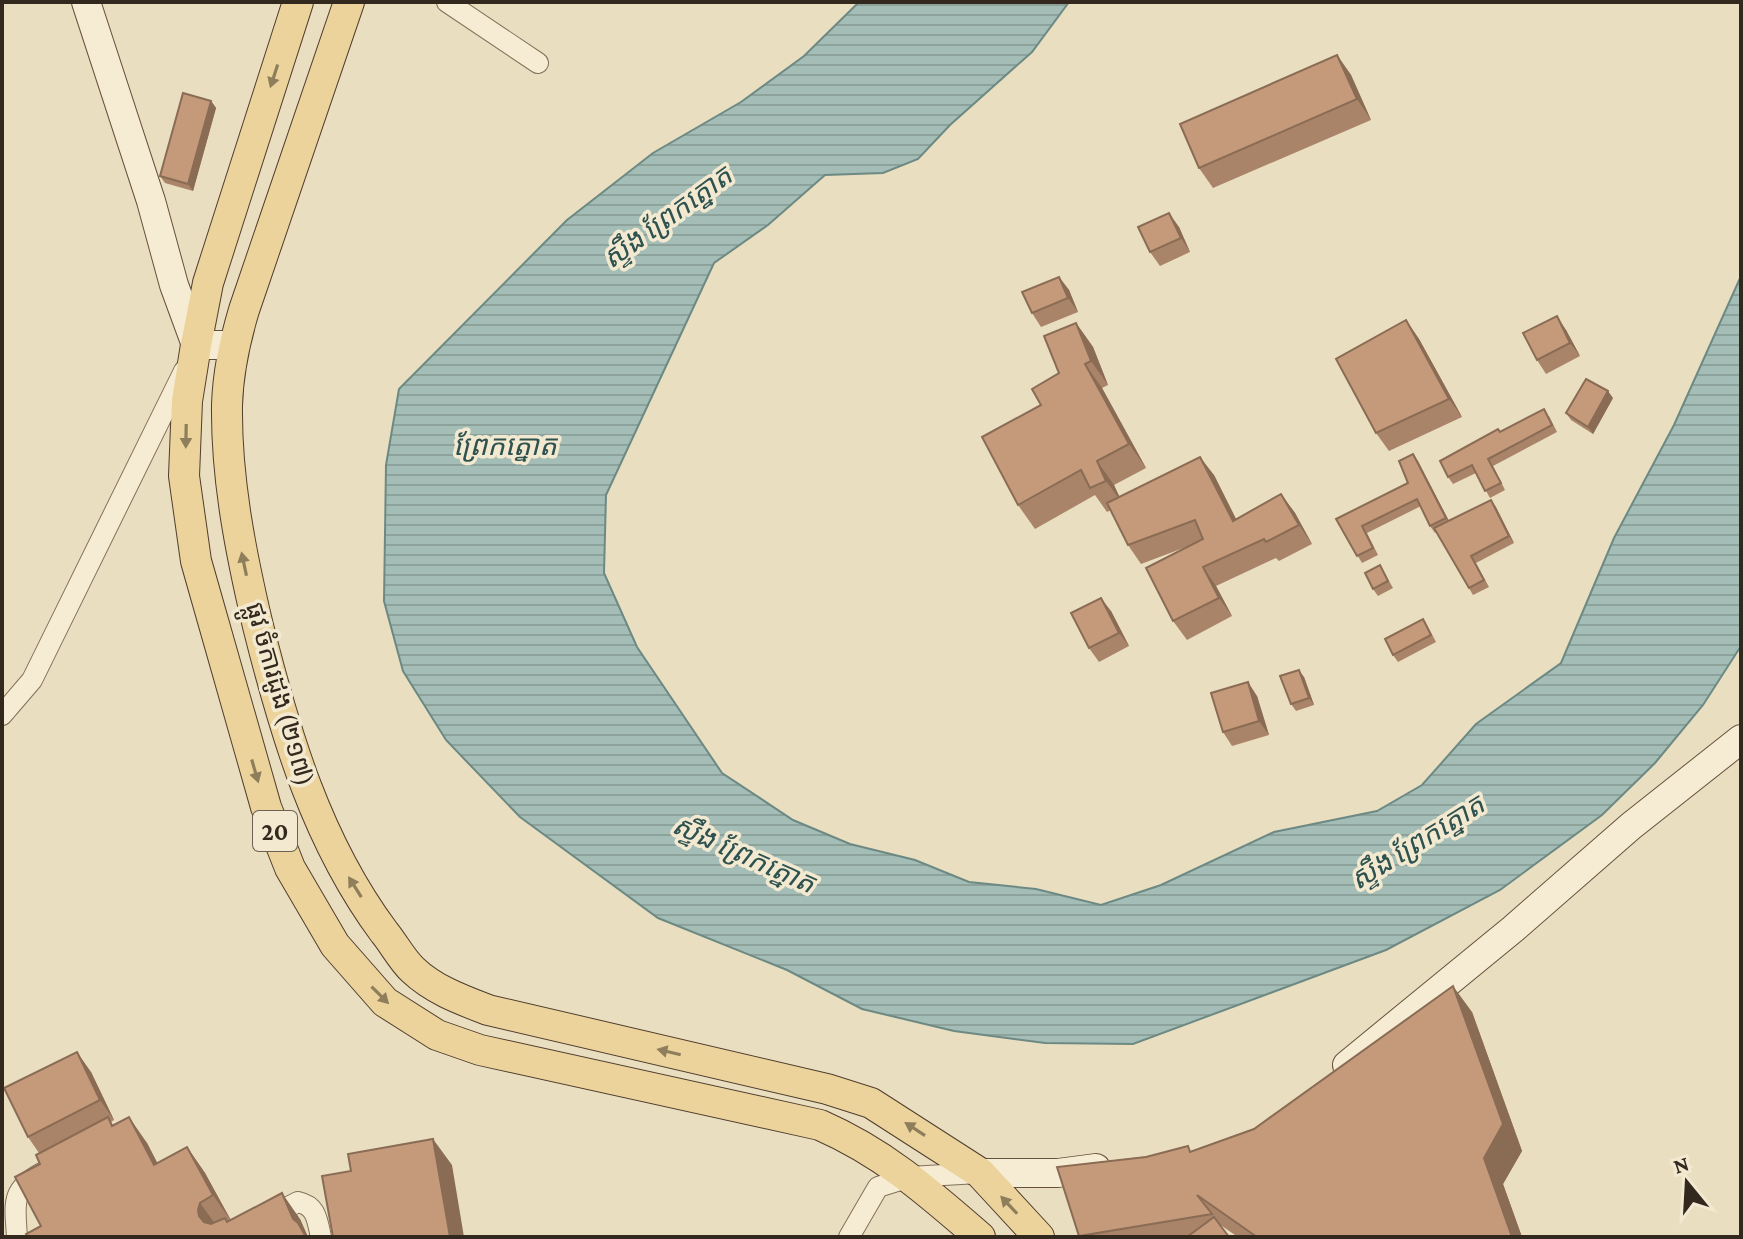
<svg xmlns="http://www.w3.org/2000/svg" width="1743" height="1239" viewBox="0 0 1743 1239" font-family="'Crimson Pro','Noto Sans Khmer',serif">
  <defs>
    <pattern id="water-rules" width="6" height="5" patternUnits="userSpaceOnUse" patternTransform="scale(2)"><rect width="6" height="5" fill="#a4bdb6"/><path d="M0 2.5h6" fill="none" stroke="#8ea29c"/></pattern>
  </defs>
  <rect width="100%" height="100%" fill="#eadec1"/>
  <path fill="url(#water-rules)" stroke="#6c8a83" stroke-width="2" d="M859 2H1069L1032 52 950 125 918 159 883 173 825 175 768 225 714 263 606 495 604 573 637 647 722 773 793 820 850 844 915 860 969 882 1036 889 1101 905 1161 885 1274 832 1377 811 1422 785 1476 724 1561 663 1614 538 1674 425 1741 276V646L1703 705 1655 763 1602 815 1500 890 1386 950 1133 1044 1045 1043 954 1031 862 1009 787 970 658 918 520 817 446 740 403 671 384 601 386 465 399 389 567 220 653 153 741 102 804 56Z"/>
  <g fill="none" stroke-linecap="round" stroke-linejoin="round">
    <defs>
      <g id="street">
        <path d="M447 2 538 63"/>
        <path d="M2 715 32 680 184 371"/>
        <path d="M17 1237C15 1204 10 1190 42 1173"/>
        <path d="M229 1237 298 1202C317 1206 317 1220 321 1237"/>
        <path d="M849 1237 878 1187 910 1177 978 1173"/>
      </g>
      <g id="secondary">
        <path d="M86 2 151 201 174 285 196 345H234"/>
        <path d="M1347 1065 1513 929 1631 826 1741 739"/>
        <path d="M980 1173H1058L1096 1168"/>
      </g>
      <g id="primary">
        <path d="M298 2 208 283 196 345 187 401 184 476 196 561 266 807 290 868 335 945 385 1002 437 1035 480 1050 820 1125C884 1153 928 1192 980 1237"/>
        <path d="M349 2 244 310C235 340 228 372 227 405 226 479 241 554 258 626 285 734 317 842 384 932 394 944 402 960 413 970 434 990 462 1000 488 1010L827 1089 871 1103 980 1173 1039 1237"/>
      </g>
    </defs>
    <use href="#street" stroke="#82705a" stroke-width="22"/>
    <use href="#secondary" stroke="#64513e" stroke-width="30"/>
    <use href="#primary" stroke="#503e2e" stroke-width="32"/>
    <use href="#street" stroke="#f6ecd4" stroke-width="20"/>
    <use href="#secondary" stroke="#f6ecd4" stroke-width="28"/>
    <use href="#primary" stroke="#ebd39b" stroke-width="30"/>
  </g>
  <g fill="#a98469">
    <path d="M1337 55 1351 75 1371 120 1213 188 1199 168Z"/>
    <path d="M211 101 216 108 193 191 165 183 160 176Z"/>
    <path d="M1179 227 1190 252 1160 266 1150 252Z"/>
    <path d="M1059 277 1069 290 1078 312 1041 327 1032 313Z"/>
    <path d="M1406 320 1419 339 1462 417 1389 451 1376 433Z"/>
    <path d="M1076 323 1093 347 1108 385 1102 388 1146 468 1114 485 1119 497 1214 475 1236 519 1281 494 1295 513 1312 544 1279 561 1276 558 1216 586 1232 616 1187 640 1173 621 1194 544 1141 564 1128 545 1111 510 1107 512 1095 495 1035 529 1018 505 1041 405 1059 373Z"/>
    <path d="M1566 330 1580 356 1546 374 1537 360Z"/>
    <path d="M1613 398 1593 434 1571 420 1566 413Z"/>
    <path d="M1549 416 1557 432 1493 466 1505 490 1490 498 1476 473 1453 484 1448 477 1500 432Z"/>
    <path d="M1413 454 1449 521 1491 500 1514 543 1476 563 1489 587 1473 595 1436 532 1435 533 1430 526 1421 506 1367 533 1378 555 1362 563 1336 519 1408 483Z"/>
    <path d="M1380 565 1393 588 1378 596 1373 589Z"/>
    <path d="M1111 611 1129 646 1099 662 1089 648Z"/>
    <path d="M1427 625 1436 642 1398 662 1393 655Z"/>
    <path d="M1304 677 1314 705 1296 711 1291 704Z"/>
    <path d="M1257 696 1269 735 1232 746 1223 732Z"/>
    <path d="M1472 1012 1522 1151 1503 1184 1522 1237H1238L1219 1224 1229 1237H1080L1057 1167 1191 1151 1254 1129Z"/>
    <path d="M91 1072 114 1120 111 1122 113 1125 147 1143 157 1163 187 1147 205 1173 231 1220 300 1219 308 1237H28L41 1226 39 1153 28 1137Z"/>
  </g>
  <g fill="#8a6c55">
    <path d="M1337 55 1351 75 1371 120 1357 99Z"/>
    <path d="M211 101 216 108 193 191 188 184Z"/>
    <path d="M1169 213 1179 227 1190 252 1181 238Z"/>
    <path d="M1059 277 1069 290 1078 312 1068 298Z"/>
    <path d="M1557 316 1566 330 1580 356 1570 343Z"/>
    <path d="M1406 320 1419 339 1462 417 1449 399Z"/>
    <path d="M1076 323 1093 347 1108 385 1091 361Z"/>
    <path d="M1085 364 1102 388 1146 468 1129 444Z"/>
    <path d="M1608 391 1613 398 1593 434 1588 427Z"/>
    <path d="M1413 454 1418 461 1451 525 1446 518Z"/>
    <path d="M1200 457 1214 475 1246 539 1233 521Z"/>
    <path d="M1097 461 1114 485 1123 504 1106 481Z"/>
    <path d="M1281 494 1295 513 1312 544 1299 525Z"/>
    <path d="M1491 500 1496 507 1514 543 1509 536Z"/>
    <path d="M1203 567 1216 586 1232 616 1219 598Z"/>
    <path d="M1101 598 1111 611 1129 646 1119 633Z"/>
    <path d="M1299 670 1304 677 1314 705 1309 698Z"/>
    <path d="M1248 682 1257 696 1269 735 1259 721Z"/>
    <path d="M1453 986 1472 1012 1522 1151 1503 1184 1522 1237H1512L1484 1158Z"/>
    <path d="M77 1052 91 1072 114 1120 100 1100Z"/>
    <path d="M129 1117 147 1143 172 1191 154 1165Z"/>
    <path d="M433 1139 452 1165 464 1237H450Z"/>
    <path d="M187 1147 205 1173 231 1221 213 1195Z"/>
    <path d="M282 1193 300 1219 308 1237H305L293 1219Z"/>
    <path d="M200 1203 219 1229 216 1236 199 1216 198 1210Z"/>
  </g>
  <g fill="#c59a7a" stroke="#8a6c55" stroke-width="2">
    <path d="M1337 55 1357 99 1199 168 1180 124Z"/>
    <path d="M183 93 211 101 188 184 160 176Z"/>
    <path d="M1169 213 1181 238 1150 252 1138 227Z"/>
    <path d="M1059 277 1068 298 1032 313 1022 292Z"/>
    <path d="M1557 316 1570 343 1537 360 1523 333Z"/>
    <path d="M1406 320 1449 399 1376 433 1336 359Z"/>
    <path d="M1076 323 1091 361 1085 364 1129 444 1097 461 1106 481 1090 488 1081 470 1018 505 982 437 1041 405 1032 389 1059 373 1044 336Z"/>
    <path d="M1586 379 1608 391 1588 427 1566 413Z"/>
    <path d="M1544 409 1552 425 1488 459 1501 483 1485 491 1472 465 1448 477 1440 461 1498 429 1500 432Z"/>
    <path d="M1413 454 1446 518 1430 526 1417 499 1362 526 1373 548 1357 556 1336 519 1408 483 1399 461Z"/>
    <path d="M1200 457 1233 521 1281 494 1299 525 1266 542 1264 539 1203 567 1219 598 1173 621 1146 568 1203 539 1195 520 1128 545 1107 503Z"/>
    <path d="M1491 500 1509 536 1471 556 1484 580 1469 588 1434 528Z"/>
    <path d="M1380 565 1388 581 1373 589 1365 573Z"/>
    <path d="M1101 598 1119 633 1089 648 1071 613Z"/>
    <path d="M1423 619 1431 635 1393 655 1385 639Z"/>
    <path d="M1299 670 1309 698 1291 704 1280 676Z"/>
    <path d="M1248 682 1259 721 1223 732 1211 693Z"/>
    <path d="M1453 986 1503 1124 1484 1158 1512 1237H1257L1197 1195 1212 1214 1079 1236 1057 1167 1146 1157 1188 1146 1190 1152 1254 1129Z"/>
    <path d="M77 1052 100 1100 28 1137 4 1088Z"/>
    <path d="M108 1117 112 1126 129 1117 154 1165 187 1147 213 1195 200 1203 198 1210 199 1216 204 1222 211 1224 225 1218 227 1222 282 1193 293 1219 298 1223 306 1237H28L26 1234 41 1226 15 1177 40 1164 36 1155Z"/>
    <path d="M433 1139 450 1237H333L322 1176 351 1171 348 1154Z"/>
    <path d="M1214 1217 1229 1237H1187Z"/>
  </g>
  <defs><path id="oneway-solid" d="M-6-.8H1V-3.2L6.5 0L1 3.2V.8H-6Z" transform="scale(2)"/></defs>
  <g fill="#8f7e5c">
    <use href="#oneway-solid" transform="translate(274 76) rotate(108)"/>
    <use href="#oneway-solid" transform="translate(186 436) rotate(91)"/>
    <use href="#oneway-solid" transform="translate(244 564) rotate(-102)"/>
    <use href="#oneway-solid" transform="translate(255 771) rotate(74)"/>
    <use href="#oneway-solid" transform="translate(355 887) rotate(-122)"/>
    <use href="#oneway-solid" transform="translate(380 995) rotate(45)"/>
    <use href="#oneway-solid" transform="translate(669 1052) rotate(-167)"/>
    <use href="#oneway-solid" transform="translate(915 1129) rotate(-147)"/>
    <use href="#oneway-solid" transform="translate(1009 1205) rotate(-133)"/>
  </g>
  <g text-anchor="middle" dominant-baseline="central" stroke-width="7" stroke-linejoin="round" paint-order="stroke">
    <rect fill="#f2e9d0" stroke="#6c6253" stroke-width="2" x="253" y="811" width="44" height="40" rx="6"/>
    <g font-size="24" font-weight="bold" fill="#33281d">
      <text x="275" y="831">20</text>
    </g>
    <g font-size="26" fill="#33281d" stroke="#f2e9d0">
      <text transform="translate(280 694) rotate(74)">ផ្លូវ ចំការដូង (២១៧)</text>
    </g>
    <g font-size="28" font-style="italic" fill="#2e5250" stroke="#f2e9d0">
      <text transform="translate(667 217) rotate(-36)">ស្ទឹង ព្រែកត្នោត</text>
      <text x="505" y="445">ព្រែកត្នោត</text>
      <text transform="translate(1417 842) rotate(-32)">ស្ទឹង ព្រែកត្នោត</text>
      <text transform="translate(744 854) rotate(24)">ស្ទឹង ព្រែកត្នោត</text>
    </g>
  </g>
  <rect width="1743" height="1239" fill="none" stroke="#33281d" stroke-width="8"/>
  <g transform="translate(1687 1183) rotate(342)" stroke="#f2e9d0" stroke-width="6" paint-order="stroke">
  <path d="M0-6L14 30L0 20L-14 30Z" fill="#33281d"/>
  <text y="-12" font-size="22" font-weight="bold" text-anchor="middle" fill="#33281d">N</text>
  </g>
</svg>
